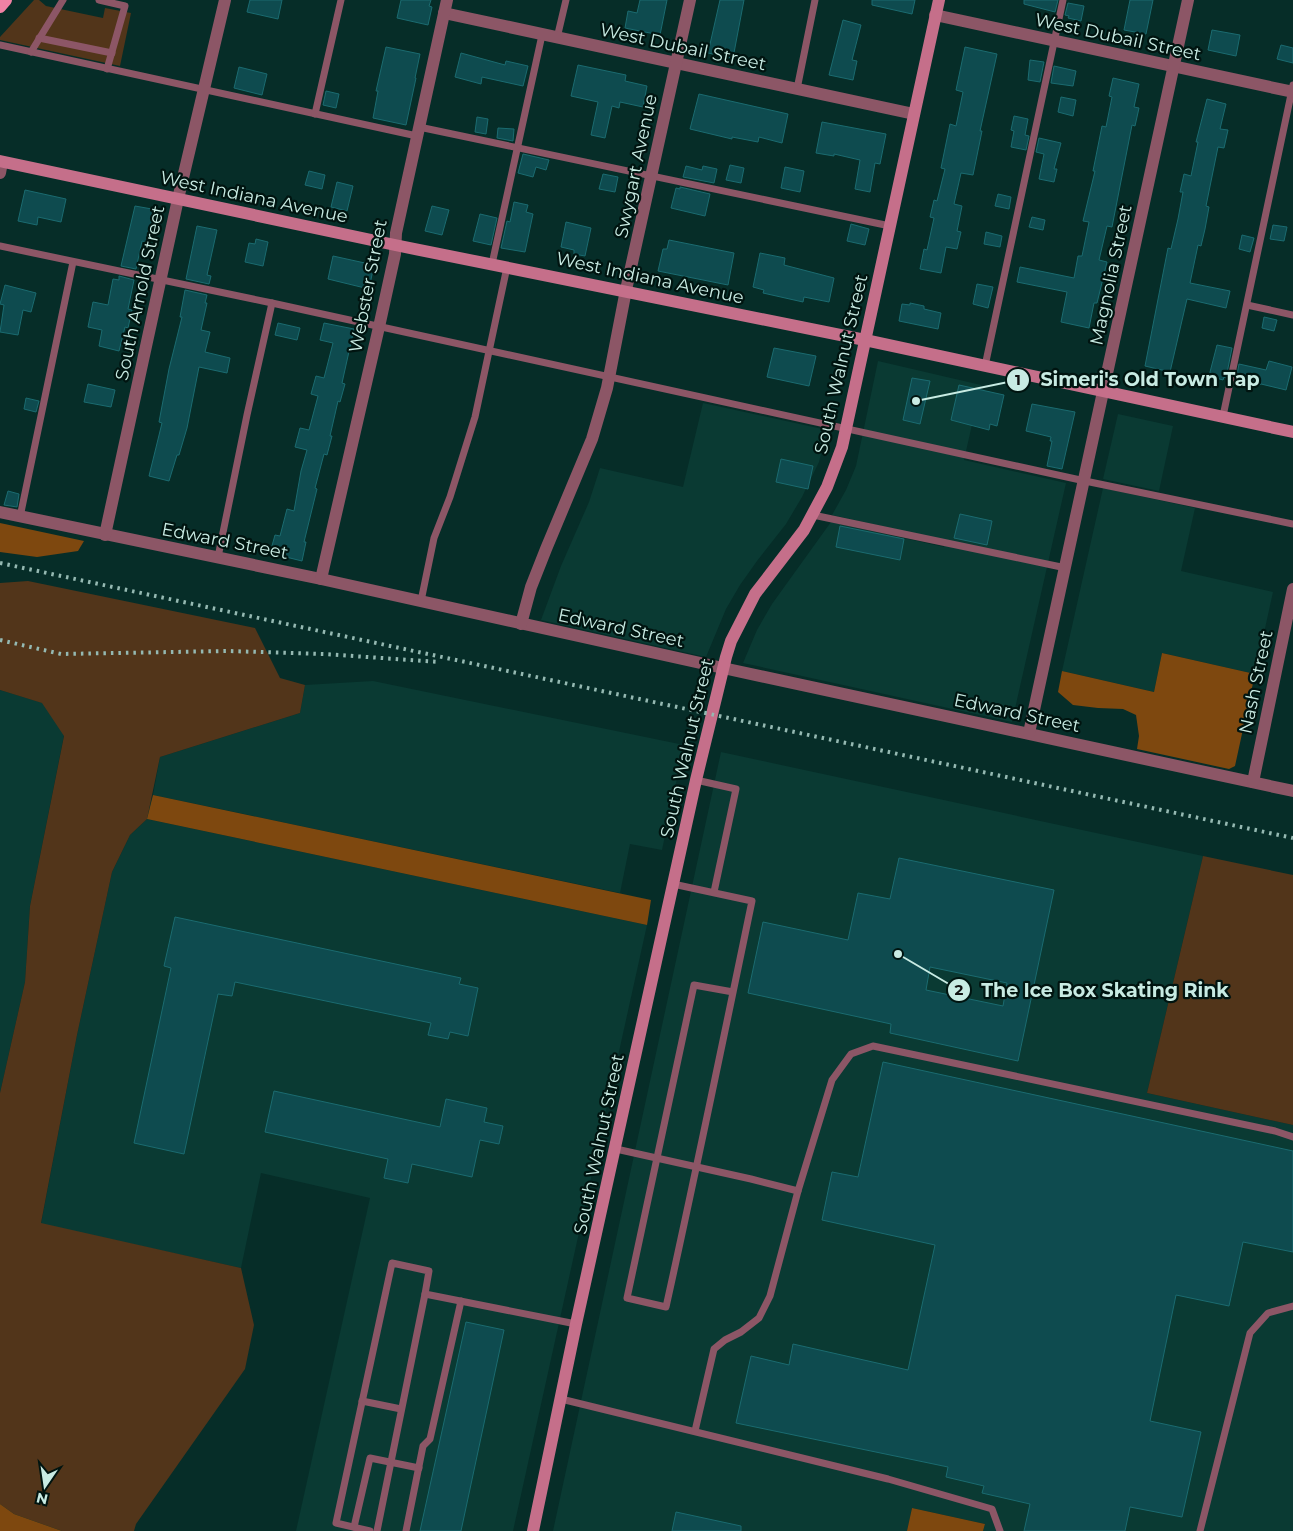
<svg xmlns="http://www.w3.org/2000/svg" width="1293" height="1531" viewBox="0 0 1293 1531" font-family="Montserrat,sans-serif">
  <rect width="100%" height="100%" fill="#062d28"/>
  <g fill="#0a3a33">
    <path d="M878 361 981 385 964 460 1066 483 1012 722 743 663 757 630 772 604 831 522 944 547 945 540 832 515 846 490 856 466Z"/>
    <path d="M703 403 827 430 819 462 802 497 786 524 757 561 740 585 726 609 706 657 541 620 561 566 589 502 600 468 683 487Z"/>
    <path d="M1118 414 1173 426 1159 491 1103 479Z"/>
    <path d="M1103 488 1195 508 1181 571 1273 592 1255 674 1162 653 1154 692 1062 671Z"/>
    <path d="M373 681 684 745 662 850 630 844 620 893 153 795 160 757 300 713 305 685Z"/>
    <path d="M0 690 43 703 64 735 30 906 25 982 0 1093Z"/>
    <path d="M721 752 1203 856 1147 1093 1293 1125V1531H983L985 1524 912 1508 907 1531H553Z"/>
    <path d="M147 819 647 925 513 1531H296L370 1198 261 1173 241 1268 41 1224 77 1035 112 872 130 835Z"/>
  </g>
  <g fill="#52351a">
    <path d="M34 0H39L46 6 103 18 105 8 131 13 120 66 0 40V37Z"/>
    <path d="M28 581 255 628 280 678 305 685 300 713 160 757 147 819 130 835 112 872 77 1035 41 1223 241 1268 254 1325 245 1369 136 1524 134 1531H62L14 1514 0 1504V1093L25 982 30 906 64 736 42 703 0 690V583Z"/>
    <path d="M1203 856 1293 875V1125L1147 1093Z"/>
  </g>
  <g fill="#7e480f">
    <path d="M0 523 84 541 78 551 37 557 0 552Z"/>
    <path d="M1162 653 1255 674 1235 766 1229 769 1137 749 1139 736 1136 715 1123 709 1098 708 1073 705 1058 692 1062 671 1154 692Z"/>
    <path d="M153 795 651 900 647 925 147 819Z"/>
    <path d="M0 1504 14 1514 62 1531H0Z"/>
    <path d="M912 1508 985 1524 983 1531H907Z"/>
  </g>
  <g fill="#0e4b4f" stroke="#1b6b70" fill-rule="evenodd">
    <path d="M250 0H282L278 19 247 12Z"/>
    <path d="M401 0H431L429 6 432 7 428 25 397 18Z"/>
    <path d="M640 0H667L660 35 625 28 628 11 637 13Z"/>
    <path d="M720 0H744L733 58 708 53Z"/>
    <path d="M872 0H915L912 14 872 5Z"/>
    <path d="M1024 0H1058L1055 12 1024 4Z"/>
    <path d="M1130 0H1153L1146 34 1124 30Z"/>
    <path d="M1068 3 1084 6 1081 21 1068 18 1069 16 1065 15Z"/>
    <path d="M843 20 861 25 852 60 857 61 853 80 829 75Z"/>
    <path d="M1212 30 1240 35 1236 56 1208 50Z"/>
    <path d="M1281 45 1293 48V63L1277 59Z"/>
    <path d="M386 47 420 54 415 78H416L406 125 373 118 378 91H376Z"/>
    <path d="M965 47 997 54 980 131H982L973 175 961 173 954 204 962 206 957 231 961 232 957 249 946 247 941 273 920 269 924 249 927 250 934 218 930 217 934 200 937 201 945 169 941 168 950 124 956 126 963 92 956 90Z"/>
    <path d="M461 53 505 65 506 61 528 66 523 86 482 77 481 84 455 77Z"/>
    <path d="M1030 60 1044 62 1040 82 1028 80Z"/>
    <path d="M578 65 626 75 625 81 647 86 643 107 620 102 619 108 612 106 605 138 591 135 598 102 571 96Z"/>
    <path d="M1054 66 1076 71 1073 86 1051 83Z"/>
    <path d="M239 67 267 74 262 95 234 88Z"/>
    <path d="M1113 78 1139 84 1134 107 1139 108 1135 126 1132 125 1112 227 1107 226 1099 260 1107 262 1097 303H1094L1089 328 1061 322 1067 292 1017 282 1020 267 1074 278 1078 256H1082L1089 222 1083 221 1095 171H1093L1102 126 1106 127 1112 97 1109 96Z"/>
    <path d="M326 91 339 94 336 108 323 105Z"/>
    <path d="M699 94 788 114 782 143 759 137 758 142 732 137V139L690 129Z"/>
    <path d="M1061 97 1076 100 1073 116 1058 112Z"/>
    <path d="M1207 99 1226 104 1220 129 1228 130 1224 148 1218 147 1206 206 1209 207 1205 229 1201 246 1198 245 1190 283 1230 291 1226 308 1187 299 1170 372 1145 366 1168 248 1171 249 1178 219 1183 192H1180L1184 174 1191 176 1198 142H1196Z"/>
    <path d="M1014 116 1028 119 1025 135 1029 136 1026 150 1011 147 1014 131 1011 130Z"/>
    <path d="M477 117 488 119 486 134 475 132Z"/>
    <path d="M822 122 886 134 880 164 875 163 870 192 855 189 860 160 834 154V156L816 153Z"/>
    <path d="M498 128 514 129 513 141 497 138Z"/>
    <path d="M1039 138 1061 143 1054 169H1057L1054 182 1039 179 1044 154 1036 152Z"/>
    <path d="M523 154 549 160 546 170 536 167 533 177 518 173Z"/>
    <path d="M730 165 744 168 741 183 726 180Z"/>
    <path d="M686 166 702 170 703 166 717 169 714 183 683 177Z"/>
    <path d="M785 167 804 171 800 192 781 188Z"/>
    <path d="M309 171 325 175 322 189 305 185Z"/>
    <path d="M603 174 618 177 615 192 599 189Z"/>
    <path d="M337 182 353 186 347 211 331 207Z"/>
    <path d="M680 187 710 194 705 216 671 208 676 188 680 189Z"/>
    <path d="M25 190 66 199 61 222 38 217 37 225 18 221Z"/>
    <path d="M998 194 1011 197 1009 209 995 206Z"/>
    <path d="M514 202 528 205 526 212 533 214 525 252 501 248 507 221 510 222Z"/>
    <path d="M135 206 163 211 158 232 149 230 147 242 142 241 136 269 121 266Z"/>
    <path d="M432 206 449 210 442 235 425 231Z"/>
    <path d="M480 214 497 218 491 245 473 241Z"/>
    <path d="M1032 217 1045 220 1043 230 1029 227Z"/>
    <path d="M566 222 591 228 585 256 574 254V250L561 247Z"/>
    <path d="M851 224 869 229 865 245 847 241Z"/>
    <path d="M1273 225 1287 227 1284 241 1270 239Z"/>
    <path d="M197 226 217 230 207 275 211 276 209 284 186 279Z"/>
    <path d="M986 232 1002 236 1000 247 984 244Z"/>
    <path d="M1242 235 1254 238 1250 252 1239 249Z"/>
    <path d="M256 239 268 242 263 266 245 262 249 243 255 244Z"/>
    <path d="M669 240 734 253 728 285 658 271 663 249H667Z"/>
    <path d="M760 253 785 258 784 265 834 278 829 302 804 297 803 302 763 293 764 290 753 287Z"/>
    <path d="M333 256 374 265 369 289 328 279Z"/>
    <path d="M119 276 134 280 128 309 132 310 128 328 125 327 119 351 99 346 102 330 88 327 93 302 108 305 113 279 119 280Z"/>
    <path d="M977 284 993 287 988 308 973 304Z"/>
    <path d="M5 285 36 293 31 312 23 310 18 335 0 332 4 305 0 304Z"/>
    <path d="M185 290 207 295 205 303H207L201 330 210 332 205 352 230 358 227 373 199 367 187 428 179 455H177L169 481 149 476 162 423 159 422 169 369 182 317H180Z"/>
    <path d="M910 303 924 306V309L941 313 938 329 899 321 902 304 910 305Z"/>
    <path d="M1264 317 1277 320 1274 331 1262 328Z"/>
    <path d="M278 323 300 328 297 340 275 335Z"/>
    <path d="M324 323 354 329 342 383 345 384 340 402 338 401 330 436H332L327 455 324 454 315 488 317 489 304 542H306L302 561 270 553 275 535 280 536 287 509 294 511 301 471 307 450 295 447 300 428 309 430 318 396 311 394 316 376 324 378 333 343 320 340Z"/>
    <path d="M1217 345 1232 348 1226 378 1224 377 1223 380 1209 376Z"/>
    <path d="M774 348 816 356 809 386 767 377Z"/>
    <path d="M1269 361 1292 367 1286 390 1261 384 1260 385 1236 380 1239 364 1266 370Z"/>
    <path d="M912 378 930 381 920 424 903 420Z"/>
    <path d="M88 384 115 390 111 407 84 402Z"/>
    <path d="M959 385 1004 395 997 426 990 424 989 430 951 420Z"/>
    <path d="M26 398 39 401 36 412 24 409Z"/>
    <path d="M1032 404 1075 412 1062 469 1047 466 1052 441H1050L1051 437 1026 431Z"/>
    <path d="M781 459 813 466 808 489 776 482Z"/>
    <path d="M8 491 19 494 17 507 4 505Z"/>
    <path d="M960 514 992 521 987 545 954 538Z"/>
    <path d="M840 526 904 539 900 560 836 547Z"/>
    <path d="M899 858 1054 890 1018 1061 890 1033 891 1024 748 993 763 922 848 940 858 893 890 899ZM930 967 1007 983 1003 1006 926 990Z"/>
    <path d="M175 917 461 978 459 984 478 988 468 1036 450 1032 448 1039 428 1035 431 1023 235 982 232 996 218 994 184 1154 134 1143 171 968 164 966Z"/>
    <path d="M883 1062 1293 1151V1252L1243 1242 1229 1306 1176 1295 1150 1421 1201 1432 1182 1517 1130 1507 1125 1531H1024L1030 1504 982 1493 984 1486 946 1477 948 1467 736 1423 751 1356 789 1365 793 1344 908 1370 935 1245 822 1220 832 1172 858 1177Z"/>
    <path d="M274 1091 440 1127 446 1099 487 1108 484 1122 503 1126 499 1144 480 1140 472 1177 412 1164 408 1183 384 1178 388 1159 265 1132Z"/>
    <path d="M466 1322 504 1330 461 1531H420Z"/>
    <path d="M676 1512 741 1526V1531H672Z"/>
  </g>
  <g fill="none" stroke-linecap="round" stroke-linejoin="round">
    <g stroke="#8c5666" stroke-width="7">
      <path d="M99 0 125 6 107 69"/>
      <path d="M39 38 112 53"/>
      <path d="M557 38 566 0"/>
      <path d="M0 45 417 136"/>
      <path d="M31 52 63 0"/>
      <path d="M797 89 815 0"/>
      <path d="M315 114 341 0"/>
      <path d="M419 127 890 226"/>
      <path d="M0 246 272 303 1085 481 1293 524"/>
      <path d="M492 264 542 35"/>
      <path d="M1247 305 1293 315"/>
      <path d="M985 366 1063 0"/>
      <path d="M1223 416 1293 85"/>
      <path d="M813 515 1066 568"/>
      <path d="M20 517 73 262"/>
      <path d="M218 557 247 415 272 303"/>
      <path d="M421 601 434 538 450 497 475 417 507 267"/>
      <path d="M696 780 736 789 714 892"/>
      <path d="M673 884 752 901C724 1036 696 1172 666 1307L627 1298 694 985 733 992"/>
      <path d="M616 1149 751 1179 798 1191 832 1080 851 1054 873 1046 1275 1131 1293 1137"/>
      <path d="M561 1399 888 1479 992 1509 1000 1531"/>
      <path d="M362 1401 401 1409"/>
      <path d="M695 1431 714 1349 725 1340 741 1332 759 1318 770 1296 798 1191"/>
      <path d="M354 1527 370 1458 419 1468"/>
      <path d="M370 1531 336 1523 392 1263 429 1271 425 1294"/>
      <path d="M377 1531 425 1294 576 1324"/>
      <path d="M406 1531 423 1446 430 1439 461 1301"/>
      <path d="M1200 1531 1250 1333 1268 1313 1293 1306"/>
    </g>
    <g stroke="#8c5666" stroke-width="12">
      <path d="M444 13 914 114"/>
      <path d="M935 15 1293 92"/>
      <path d="M0 173 2 162"/>
      <path d="M0 512 321 579 723 668 1293 791"/>
      <path d="M105 535 178 199 225 0"/>
      <path d="M321 579 379 327 395 254 396 233 447 0"/>
      <path d="M521 624 531 587 546 549 592 439 607 388 626 290 690 0"/>
      <path d="M1029 733 1188 0"/>
      <path d="M1253 782 1293 589"/>
    </g>
    <g stroke="#c56f8a" stroke-width="12">
      <path d="M0 161 395 245 865 340 1293 432"/>
      <path d="M533 1531 576 1324 696 780 726 657 731 641 755 594 804 530 827 487 842 447 939 0"/>
    </g>
    <path stroke="#f182a5" stroke-width="12" d="M0 7 6 0"/>
    <g stroke="#95b9b2" stroke-width="4" stroke-dasharray="2.5 5" stroke-linecap="butt">
      <path d="M0 563 1293 838"/>
      <path d="M0 640 61 654 228 651 324 654 439 662"/>
    </g>
  </g>
  <g text-anchor="middle" dominant-baseline="central" stroke-width="4.5" stroke-linejoin="round" paint-order="stroke">
    <g font-size="18" fill="#c8ebe3" stroke="#001410">
      <text transform="translate(1118 37) rotate(12)">West Dubail Street</text>
      <text transform="translate(683 47) rotate(12)">West Dubail Street</text>
      <text transform="translate(636 166) rotate(-78)">Swygart Avenue</text>
      <text transform="translate(254 197) rotate(12)">West Indiana Avenue</text>
      <text transform="translate(1111 275) rotate(-78)">Magnolia Street</text>
      <text transform="translate(650 278) rotate(12)">West Indiana Avenue</text>
      <text transform="translate(368 286) rotate(-79)">Webster Street</text>
      <text transform="translate(140 293) rotate(-78)">South Arnold Street</text>
      <text transform="translate(841 364) rotate(-77)">South Walnut Street</text>
      <text transform="translate(225 541) rotate(11)">Edward Street</text>
      <text transform="translate(621 628) rotate(12)">Edward Street</text>
      <text transform="translate(1256 682) rotate(-78)">Nash Street</text>
      <text transform="translate(1017 713) rotate(12)">Edward Street</text>
      <text transform="translate(687 748) rotate(-77)">South Walnut Street</text>
      <text transform="translate(599 1144) rotate(-78)">South Walnut Street</text>
    </g>
  </g>
  <path fill="none" stroke="#c8ebe3" stroke-width="2" d="M916 401L1018 380M898 954L959 990"/>
  <g fill="#c8ebe3" stroke="#001410" stroke-width="2">
    <circle cx="916" cy="401" r="5"/>
    <circle cx="898" cy="954" r="5"/>
    <circle cx="1018" cy="380" r="12"/>
    <circle cx="959" cy="990" r="12"/>
  </g>
  <g font-size="15" text-anchor="middle" font-weight="bold" fill="#111">
    <text x="1018" y="385">1</text>
    <text x="959" y="995">2</text>
  </g>
  <g font-size="19" text-anchor="middle" font-weight="bold" fill="#c8ebe3" stroke="#001410" stroke-width="4.5" stroke-linejoin="round" paint-order="stroke">
    <text x="1150" y="386">Simeri's Old Town Tap</text>
    <text x="1105" y="997">The Ice Box Skating Rink</text>
  </g>
  <g transform="translate(45 1486) rotate(193)" stroke="#001410" stroke-width="4" paint-order="stroke">
  <path d="M0-4L9 19L0 12L-9 19Z" fill="#c8ebe3"/>
  <text y="-8" font-size="14" font-weight="bold" text-anchor="middle" fill="#c8ebe3">N</text>
  </g>
</svg>
